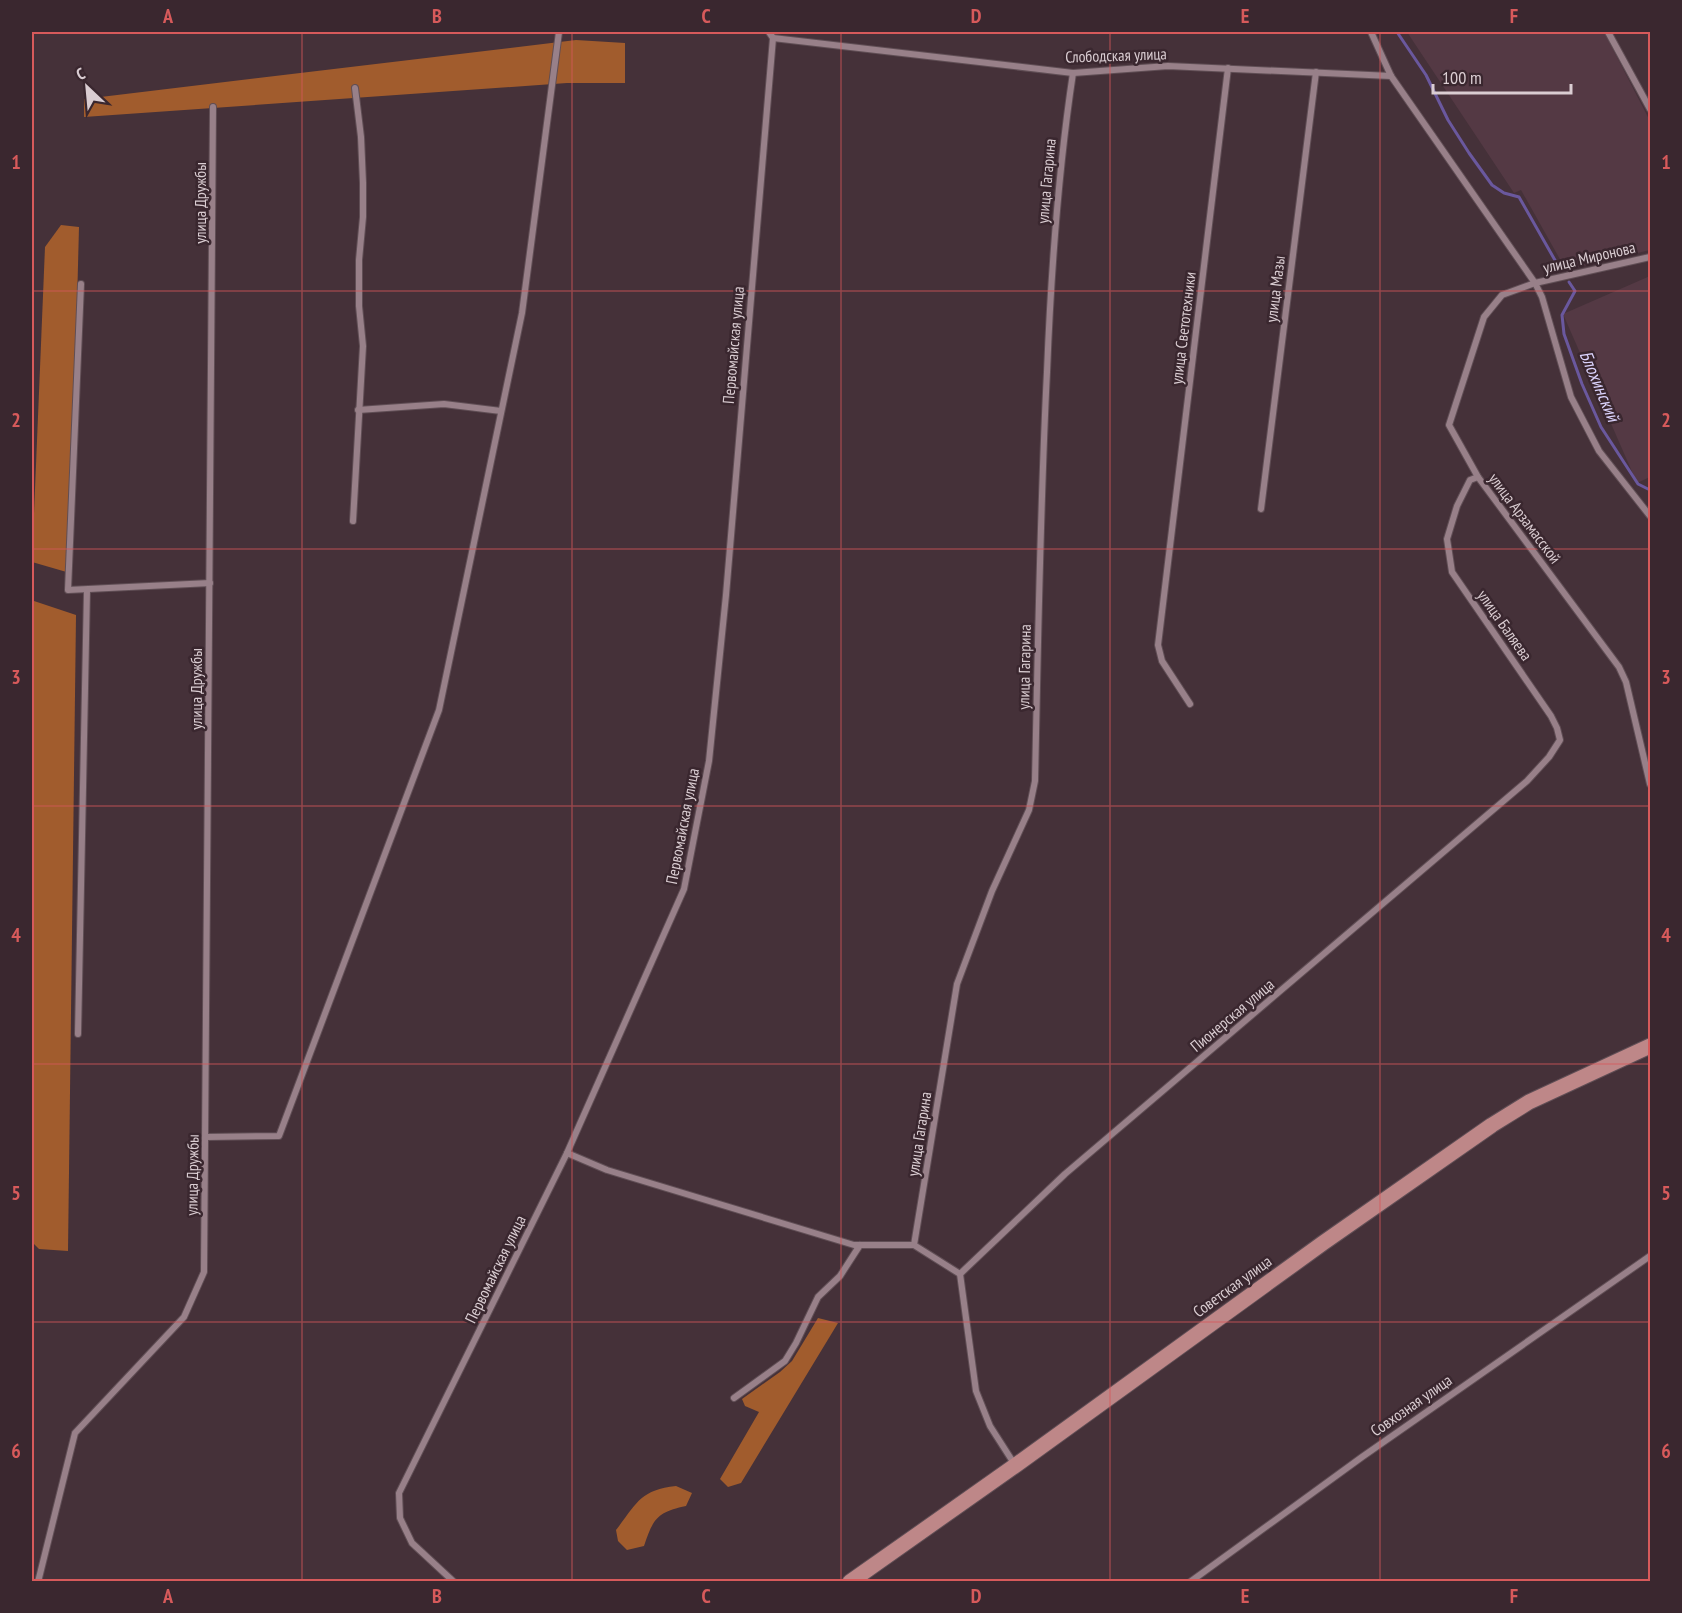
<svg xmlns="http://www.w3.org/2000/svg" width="1682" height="1613" viewBox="0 0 1682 1613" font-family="'PT Sans Narrow',sans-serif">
  <rect width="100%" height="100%" fill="#453139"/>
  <g fill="#543944">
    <path d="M1407 32H1604L1650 121V250L1566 270 1521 190 1514 193Z"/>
    <path d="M1650 276V477L1637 483 1563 314Z"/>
  </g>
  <g fill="#a15c2d">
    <path d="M576 40 625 43V83H567L84 117V99Z"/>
    <path d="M61 225 79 227 70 573 32 562 45 247Z"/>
    <path d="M34 601 76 615 68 1251 39 1249 32 1242V722Z"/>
    <path d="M818 1318 838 1323 741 1483 728 1487 720 1479 759 1412 745 1406 742 1399 780 1372 792 1361Z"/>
    <path d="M676 1486 692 1493 686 1506C657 1512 653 1519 644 1546L627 1550 618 1541 616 1530C637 1503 640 1490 676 1486Z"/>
  </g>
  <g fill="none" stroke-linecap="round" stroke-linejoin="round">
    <g stroke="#6a589e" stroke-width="3">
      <path d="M1397 32 1426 75 1448 120 1469 153 1492 185 1504 193 1519 197 1560 269"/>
      <path d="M1569 282 1575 291 1562 315 1564 334 1582 384 1601 427 1638 484 1650 490"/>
    </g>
    <defs>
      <g id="minor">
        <path d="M1371 32 1391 76 1535 283 1542 297 1571 397 1599 451 1650 516"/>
        <path d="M1608 32 1650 109"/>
        <path d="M773 38 1073 73 1168 66 1391 76"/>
        <path d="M1650 257 1535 283 1502 295 1484 317 1449 425 1478 477 1619 667 1626 682 1650 784"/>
        <path d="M81 284 68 590 210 583"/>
        <path d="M358 410 444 404 501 411"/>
        <path d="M1261 509 1316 72"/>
        <path d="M353 521 363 346 359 306V260L363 217V183L361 137 355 88"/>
        <path d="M1190 704 1162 661 1158 645 1228 68"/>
        <path d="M78 1034 87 590"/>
        <path d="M206 1137 279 1136 439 710 522 313 559 32"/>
        <path d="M567 1153 607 1170 854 1245H914"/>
        <path d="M960 1274 1065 1174 1527 781 1549 757 1560 740 1557 728 1551 716 1452 572 1447 539 1457 506 1470 480 1478 477"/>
        <path d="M734 1398 785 1361 796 1343 818 1297 840 1276 860 1245"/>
        <path d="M1015 1465 990 1426 976 1391 960 1274 914 1245 957 984 992 891 1029 810 1035 781C1038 645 1040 508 1047 372 1051 272 1058 172 1073 73"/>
        <path d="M38 1582 75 1433 184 1317 204 1272 213 107"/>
        <path d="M454 1582 412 1543 400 1518 399 1493 567 1153 684 889 709 761 726 595 773 38 769 32"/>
        <path d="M1190 1582 1362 1457 1650 1256"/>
      </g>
      <path id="primary" d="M850 1582 1016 1465 1323 1243 1492 1125 1529 1102 1650 1046"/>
    </defs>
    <use href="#minor" stroke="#604e55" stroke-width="8"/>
    <use href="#primary" stroke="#604e55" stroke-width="17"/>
    <use href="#minor" stroke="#988089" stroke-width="6"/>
    <use href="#primary" stroke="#be8788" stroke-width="15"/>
  </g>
  <path fill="none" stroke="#d75a5b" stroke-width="1.5" stroke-opacity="0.55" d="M302 32V1582M572 32V1582M841 32V1582M1110 32V1582M1380 32V1582M32 291H1650M32 549H1650M32 806H1650M32 1064H1650M32 1322H1650"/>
  <g text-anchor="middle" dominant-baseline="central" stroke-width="5" stroke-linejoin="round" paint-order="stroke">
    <g font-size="16" fill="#dacdd2" stroke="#3a272f">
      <text transform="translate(1116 55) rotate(-2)">Слободская улица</text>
      <text transform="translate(1046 181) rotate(-85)">улица Гагарина</text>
      <text transform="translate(200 203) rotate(-90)">улица Дружбы</text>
      <text transform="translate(1589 257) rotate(-13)">улица Миронова</text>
      <text transform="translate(1275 289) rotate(-83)">улица Мазы</text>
      <text transform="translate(1183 328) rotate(-83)">улица Светотехники</text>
      <text transform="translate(733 345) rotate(-85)">Первомайская улица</text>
      <text transform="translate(1525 518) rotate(53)">улица Арзамасской</text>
      <text transform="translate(1505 625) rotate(55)">улица Баляева</text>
      <text transform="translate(1024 667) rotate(-89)">улица Гагарина</text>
      <text transform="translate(196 689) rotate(-90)">улица Дружбы</text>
      <text transform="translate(682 826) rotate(-79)">Первомайская улица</text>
      <text transform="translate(1232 1015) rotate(-40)">Пионерская улица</text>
      <text transform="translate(919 1134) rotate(-81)">улица Гагарина</text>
      <text transform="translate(192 1175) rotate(-89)">улица Дружбы</text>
      <text transform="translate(495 1269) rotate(-64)">Первомайская улица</text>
      <text transform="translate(1232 1286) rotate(-36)">Советская улица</text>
      <text transform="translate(1411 1405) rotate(-35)">Совхозная улица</text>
    </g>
    <g font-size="18" font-style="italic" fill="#dad2fb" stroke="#3a272f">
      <text transform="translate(1600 386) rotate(67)">Блохинский</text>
    </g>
  </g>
  <rect width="1682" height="1613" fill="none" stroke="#3a272f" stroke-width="66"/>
  <g transform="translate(87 87) rotate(334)" stroke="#3a272f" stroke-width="4.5" paint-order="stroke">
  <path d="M0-4.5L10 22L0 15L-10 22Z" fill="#dacdd2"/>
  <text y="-9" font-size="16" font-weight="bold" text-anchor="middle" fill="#dacdd2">С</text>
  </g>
  <path d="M1433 84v9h138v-9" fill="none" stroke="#dacdd2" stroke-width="3"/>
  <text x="1442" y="84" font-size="18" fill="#dacdd2" stroke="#3a272f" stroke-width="4.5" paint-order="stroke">100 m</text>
  <rect x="33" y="33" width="1616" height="1547" fill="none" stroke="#d75a5b" stroke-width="2"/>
  <g font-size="20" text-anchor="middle" font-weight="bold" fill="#d75a5b">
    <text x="168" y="23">A</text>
    <text x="437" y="23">B</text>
    <text x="706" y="23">C</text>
    <text x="976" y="23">D</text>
    <text x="1245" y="23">E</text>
    <text x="1514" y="23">F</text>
    <text x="16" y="169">1</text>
    <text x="1666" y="169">1</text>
    <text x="16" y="427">2</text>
    <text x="1666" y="427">2</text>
    <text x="16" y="684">3</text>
    <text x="1666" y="684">3</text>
    <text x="16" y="942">4</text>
    <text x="1666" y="942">4</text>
    <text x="16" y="1200">5</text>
    <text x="1666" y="1200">5</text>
    <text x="16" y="1458">6</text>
    <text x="1666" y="1458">6</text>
    <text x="168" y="1603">A</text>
    <text x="437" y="1603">B</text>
    <text x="706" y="1603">C</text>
    <text x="976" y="1603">D</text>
    <text x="1245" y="1603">E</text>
    <text x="1514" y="1603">F</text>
  </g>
</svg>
